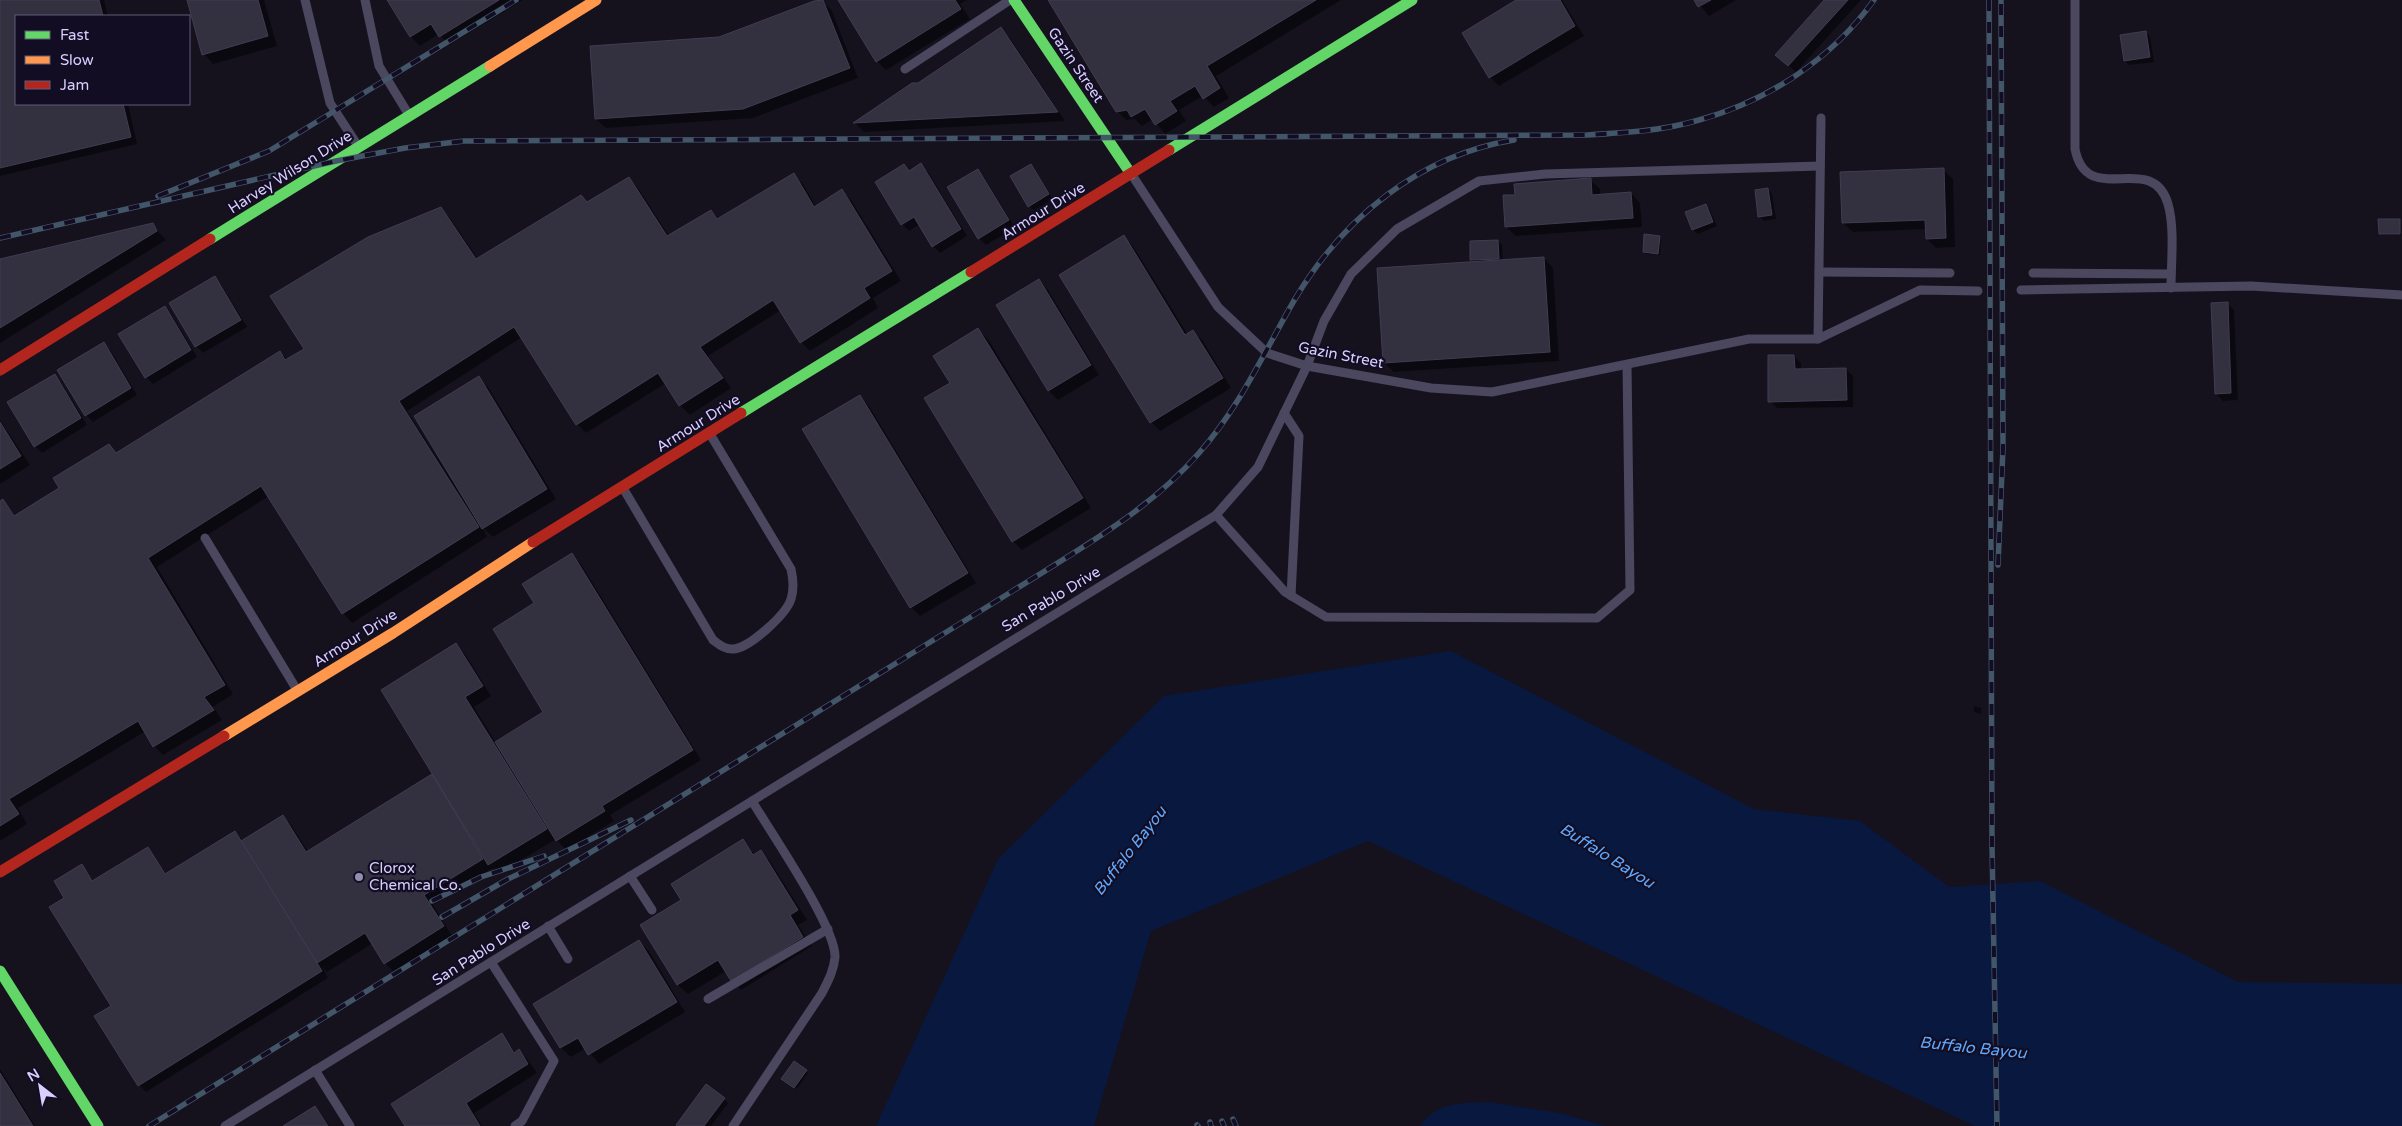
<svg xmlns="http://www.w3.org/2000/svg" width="2402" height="1126" viewBox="0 0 2402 1126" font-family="'Varela Round',sans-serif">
  <rect width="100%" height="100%" fill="#15121e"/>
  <g fill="#09183e">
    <path d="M1451 651 1754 809 1860 821 1949 887 2040 881 2238 982 2402 984V1126H1975L1368 841 1151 931 1094 1126H876L998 859 1164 696Z"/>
    <path d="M1488 1102 1560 1113 1606 1126H1420C1437 1102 1460 1103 1488 1102Z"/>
  </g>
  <g fill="#0007">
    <path d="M0 0H104L108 16H16V104H128L137 144 0 176Z"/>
    <path d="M188 0H264L277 46 213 64 204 54Z"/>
    <path d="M388 0H523L449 45 439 34 420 46 411 37Z"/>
    <path d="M839 0H967L960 4 970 19 886 70 877 61Z"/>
    <path d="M1049 0H1341L1216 76 1229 98 1214 107 1203 96 1179 110 1186 121 1165 134 1153 119 1142 126 1135 119 1126 120 1117 111Z"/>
    <path d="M1519 0H1562L1584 36 1499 86 1490 77Z"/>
    <path d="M1695 0H1736L1709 16Z"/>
    <path d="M1826 0H1861L1796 72 1784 62Z"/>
    <path d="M823 1 832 11 858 78 753 118 606 128 596 119 719 39Z"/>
    <path d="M1001 29 1010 38 1065 121 864 132 855 123 912 85 919 84Z"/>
    <path d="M2146 32 2150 37 2154 62 2129 65 2125 61Z"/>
    <path d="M904 165 910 172 921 165 928 172 967 236 940 253 933 246 920 224 909 231 902 224Z"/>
    <path d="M1031 165 1053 199 1034 210 1029 206Z"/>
    <path d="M977 170 984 177 1015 228 986 245 979 238Z"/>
    <path d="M1943 170 1953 179 1955 247 1936 248 1927 239V229L1853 232 1843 223Z"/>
    <path d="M793 175 803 184 816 207 841 191 851 200 901 281 873 298 878 308 810 351 801 342 781 310 708 356 731 388 690 415 680 405 666 383 586 433 577 424 522 337 407 411 453 482 478 378 488 387 556 499 493 537 483 528 487 537 352 623 343 613 269 496 157 567 233 694 213 707 222 720 163 755 154 746 146 731 18 808 27 824 0 841V502L2 501 16 517 60 489 108 445 117 454 280 352 288 360 306 349 441 209 450 218 478 259 588 203 628 178 638 188 669 236 711 211 719 219Z"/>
    <path d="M1590 180 1600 189V195L1631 193 1640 203 1642 227 1516 236 1506 227 1516 196Z"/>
    <path d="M1768 189 1772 194 1776 219 1764 221 1760 216Z"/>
    <path d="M1706 205 1710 210 1717 226 1698 234 1693 230 1687 213Z"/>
    <path d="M2399 220 2401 235H2382L2380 234Z"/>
    <path d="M152 225 166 240 0 343V261Z"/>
    <path d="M1124 237 1133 246 1188 335 1193 332 1203 341 1231 388 1160 431 1151 422Z"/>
    <path d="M1660 237 1661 239 1660 255 1646 254 1644 252Z"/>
    <path d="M1498 241 1502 245 1503 261 1544 258 1553 268 1559 361 1394 372 1384 363 1474 263 1472 260Z"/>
    <path d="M214 277 221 284 247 327 203 353 196 346Z"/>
    <path d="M1039 280 1048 290 1099 375 1058 400 1049 391 997 305Z"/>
    <path d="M2227 303 2234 310 2238 400 2223 401 2216 394Z"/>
    <path d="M165 307 171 314 197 357 153 384 146 377Z"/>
    <path d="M978 330 988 339 1091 508 1022 550 1013 541Z"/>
    <path d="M104 344 111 351 137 395 93 422 86 415Z"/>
    <path d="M1794 356 1801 363V370L1846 369 1853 376V407L1777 408 1770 401Z"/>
    <path d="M54 375 61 382 87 425 42 453 35 446Z"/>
    <path d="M860 396 869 406 976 583 920 616 911 607Z"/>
    <path d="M0 420 30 465 0 484Z"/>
    <path d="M572 555 581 564 701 760 610 815 614 821 566 850 556 839 498 874 493 868 433 905 452 936 394 972 385 963 373 943 327 972 322 966 328 978 146 1092 139 1085 113 1007 66 898 81 865 94 882 148 849 166 874 235 832 243 841 283 816 292 826 308 852 434 774 456 645 465 654 491 696 474 707 496 743 545 712 536 604Z"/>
    <path d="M1974 706 1981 708V714L1974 712Z"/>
    <path d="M743 841 755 855 761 852 770 861 807 920 798 925 812 946 741 990 726 971 688 994 678 985 642 926 683 901Z"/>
    <path d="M639 942 649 951 685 1012 599 1064 586 1048 571 1057 561 1048 535 1004Z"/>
    <path d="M502 1035 516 1053 519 1051 528 1060 537 1073 474 1113 482 1126H406Z"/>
    <path d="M795 1062 808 1073 797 1089 785 1081Z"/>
    <path d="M0 1069 35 1126H0Z"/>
    <path d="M724 1099 728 1103 711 1126H679Z"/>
    <path d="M315 1107 330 1126H285Z"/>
  </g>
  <g fill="#333040" stroke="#423c52">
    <path d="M0 0H99L103 16H16V104H123L131 137 0 168Z"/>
    <path d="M187 0H258L268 36 202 55Z"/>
    <path d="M387 0H499L439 37 431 24 410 37Z"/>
    <path d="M823 0 850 68 743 109 595 119 590 46 719 37 814 1Z"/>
    <path d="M838 0H955L961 9 876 62Z"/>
    <path d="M1048 0H1316L1207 66 1220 88 1203 99 1195 86 1170 101 1177 111 1155 125 1145 109 1131 117 1127 110 1116 112Z"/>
    <path d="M1516 0H1560L1575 26 1489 78 1462 33Z"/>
    <path d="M1694 0H1711L1698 7Z"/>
    <path d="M1824 0H1848L1788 66 1775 55Z"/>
    <path d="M1001 27 1058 112 853 123 912 83H918Z"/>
    <path d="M2146 31 2150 57 2124 61 2120 35Z"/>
    <path d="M921 163 961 229 932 247 914 217 901 225 875 182 904 164 909 171Z"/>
    <path d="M1031 164 1049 194 1028 207 1010 176Z"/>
    <path d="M1944 168 1946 238 1926 239 1925 220 1842 223 1840 172Z"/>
    <path d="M978 169 1009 220 978 239 947 187Z"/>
    <path d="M794 173 814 207 842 189 892 271 864 288 870 298 800 343 773 300 700 347 723 378 679 406 658 373 576 425 514 327 399 401 479 527 342 614 261 486 148 558 225 685 204 697 214 710 153 747 138 721 9 799 19 814 0 826V501L3 499 14 516 59 488 53 478 109 444 116 453 280 351 285 360 304 349 270 296 368 237 441 207 476 259 581 195 587 202 629 177 667 236 711 210 717 219Z"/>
    <path d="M1591 178 1592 195 1631 192 1633 218 1505 227 1503 195H1515L1514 184Z"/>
    <path d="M1768 188 1772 215 1758 217 1755 190Z"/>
    <path d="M1706 204 1713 222 1692 230 1685 212Z"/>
    <path d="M2378 219H2400V234H2379Z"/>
    <path d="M153 223 157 231 0 328V259Z"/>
    <path d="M1644 234 1660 236 1658 254 1643 252Z"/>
    <path d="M1124 235 1185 335 1193 330 1223 378 1150 423 1059 275Z"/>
    <path d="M1498 240 1499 259 1470 260V241Z"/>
    <path d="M1544 257 1550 352 1383 363 1377 268Z"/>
    <path d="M215 276 241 320 195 347 169 303Z"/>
    <path d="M1039 279 1091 365 1048 391 996 305Z"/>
    <path d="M2228 302 2231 393 2215 394 2211 303Z"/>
    <path d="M165 306 191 350 145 378 118 334Z"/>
    <path d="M978 328 1083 498 1012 542 924 398 950 383 933 356Z"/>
    <path d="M104 342 131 388 85 416 57 370Z"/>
    <path d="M1768 355H1794L1795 369 1846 368 1847 400 1768 402Z"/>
    <path d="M55 374 81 418 34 447 7 402Z"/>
    <path d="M479 376 547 489 482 529 414 416Z"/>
    <path d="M860 395 968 573 910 608 802 429Z"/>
    <path d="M0 422 21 456 0 469Z"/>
    <path d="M572 553 693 750 602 806 605 811 556 841 495 742 543 712 493 629 534 603 522 584Z"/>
    <path d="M456 643 483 686 465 697 547 829 488 865 381 690Z"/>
    <path d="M432 774 483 859 424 895 444 926 384 964 365 933 317 963 241 841 283 815 306 852Z"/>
    <path d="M235 831 322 971 138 1086 94 1016 111 1006 49 907 64 898 54 881 82 864 92 881 148 847 165 874Z"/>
    <path d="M743 839 753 855 761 850 798 910 790 915 803 937 731 981 718 960 677 985 640 925 681 900 671 884Z"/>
    <path d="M639 940 677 1002 588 1055 578 1038 560 1048 533 1004Z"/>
    <path d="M502 1033 514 1053 519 1049 528 1064 466 1103 480 1126H405L391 1104Z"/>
    <path d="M794 1061 807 1070 794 1088 781 1079Z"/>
    <path d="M0 1073 33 1126H0Z"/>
    <path d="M706 1084 725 1098 704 1126H678L676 1125Z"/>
    <path d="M315 1106 328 1126H283Z"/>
  </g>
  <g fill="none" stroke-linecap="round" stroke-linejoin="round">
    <g stroke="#4a475f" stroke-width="9">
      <path d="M305 0 330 103 358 146"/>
      <path d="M365 0 379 66 409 115"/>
      <path d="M2075 0V149C2087 210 2152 149 2168 204 2175 228 2171 263 2171 288"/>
      <path d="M905 69 1010 0"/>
      <path d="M1132 175 1218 307 1267 353 1307 366 1431 388 1492 392 1749 339H1818L1920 290 1978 291"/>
      <path d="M1819 272 1950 273"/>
      <path d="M2033 273 2171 274"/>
      <path d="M2021 290 2251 286 2402 295"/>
      <path d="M1818 339 1821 118"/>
      <path d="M1284 413 1299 436 1291 596"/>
      <path d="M623 488 713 640C720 645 726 650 734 649 750 647 786 615 791 599 794 590 793 578 791 569L710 434"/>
      <path d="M1216 515 1285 592 1326 617 1597 618 1630 590 1627 365"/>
      <path d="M205 538 297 690"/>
      <path d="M752 801 1216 515 1258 467 1307 366 1324 321 1351 274 1397 229 1479 181 1545 174 1820 166"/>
      <path d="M630 876 652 910"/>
      <path d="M548 926 568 959"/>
      <path d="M491 962 554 1061 522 1121 515 1126"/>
      <path d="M708 999 828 929"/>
      <path d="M315 1070 350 1126"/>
      <path d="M225 1126 752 801C770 831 836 927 835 957 834 970 828 981 822 993L733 1126"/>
    </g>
    <g stroke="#63d668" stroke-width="11">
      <path d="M1014 0 1131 174"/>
      <path d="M1169 150 1412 0"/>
      <path d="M210 239 490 66"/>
      <path d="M741 413 971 272"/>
      <path d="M0 971 98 1126"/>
    </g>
    <g stroke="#ff974d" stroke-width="11">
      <path d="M490 66 596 0"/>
      <path d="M224 736 393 633 533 542"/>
    </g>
    <g stroke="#b3261e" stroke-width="11">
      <path d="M971 272 1169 150"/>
      <path d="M0 370 210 239"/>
      <path d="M533 542 741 413"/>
      <path d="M0 872 224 736"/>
    </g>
    <defs>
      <g id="rail">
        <path d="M1989 0 1992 845 1997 1126"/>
        <path d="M158 196 269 151 516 0"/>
        <path d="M0 238 336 161 405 148 464 141 1586 135C1623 133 1662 131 1699 120 1768 101 1832 59 1874 0"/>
        <path d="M1998 565 2003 448 2001 0"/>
        <path d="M432 901 481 877 544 856"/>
        <path d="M442 917 508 879 631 820"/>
        <path d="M1233 1119 1236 1126"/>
        <path d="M1222 1121 1224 1126"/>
        <path d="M1210 1122 1211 1126"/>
        <path d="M1197 1125 1198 1126"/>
        <path d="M149 1126 1011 592C1076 551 1148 512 1199 453 1240 407 1264 352 1295 299 1343 218 1420 155 1514 140"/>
      </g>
    </defs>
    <use href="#rail" stroke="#435569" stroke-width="5.5"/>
    <use href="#rail" stroke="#130d23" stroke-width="4" stroke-dasharray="11" stroke-linecap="butt"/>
  </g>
  <circle fill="#948db0" stroke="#130d23" stroke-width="2" cx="359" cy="877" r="5"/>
  <g text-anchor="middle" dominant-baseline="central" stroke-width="4.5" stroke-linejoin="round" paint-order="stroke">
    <g font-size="15" fill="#d8cfff" stroke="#130d23">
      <text transform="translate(1076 65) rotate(56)">Gazin Street</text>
      <text transform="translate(290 172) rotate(-32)">Harvey Wilson Drive</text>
      <text transform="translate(1043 211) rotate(-32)">Armour Drive</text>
      <text transform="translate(1341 355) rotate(11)">Gazin Street</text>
      <text transform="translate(698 423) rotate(-32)">Armour Drive</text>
      <text transform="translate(1051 599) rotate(-31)">San Pablo Drive</text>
      <text transform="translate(355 638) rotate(-32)">Armour Drive</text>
      <text transform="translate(481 952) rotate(-32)">San Pablo Drive</text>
    </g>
    <g font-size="15" fill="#d8cfff" stroke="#130d23" text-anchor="start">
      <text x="369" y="868">Clorox<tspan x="369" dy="17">Chemical Co.</tspan></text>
    </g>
    <g font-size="16" font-style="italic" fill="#5da8ff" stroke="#130d23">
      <text transform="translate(1130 851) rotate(-52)">Buffalo Bayou</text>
      <text transform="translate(1607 856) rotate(32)">Buffalo Bayou</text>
      <text transform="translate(1973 1048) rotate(6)">Buffalo Bayou</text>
    </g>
  </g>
  <rect x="15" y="15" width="175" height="90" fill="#130d23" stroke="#625b7b"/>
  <rect x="25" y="31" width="25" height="8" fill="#63d668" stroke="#625b7b"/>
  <text x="60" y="40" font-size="15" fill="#d8cfff">Fast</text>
  <rect x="25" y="56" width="25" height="8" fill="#ff974d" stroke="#625b7b"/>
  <text x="60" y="65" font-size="15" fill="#d8cfff">Slow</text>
  <rect x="25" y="81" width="25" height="8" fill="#b3261e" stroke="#625b7b"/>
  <text x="60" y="90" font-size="15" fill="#d8cfff">Jam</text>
  <g transform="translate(40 1086) rotate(329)" stroke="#130d23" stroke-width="4" paint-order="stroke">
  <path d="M0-4L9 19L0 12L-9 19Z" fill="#d8cfff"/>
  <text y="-8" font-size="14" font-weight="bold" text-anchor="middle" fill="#d8cfff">N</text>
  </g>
</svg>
